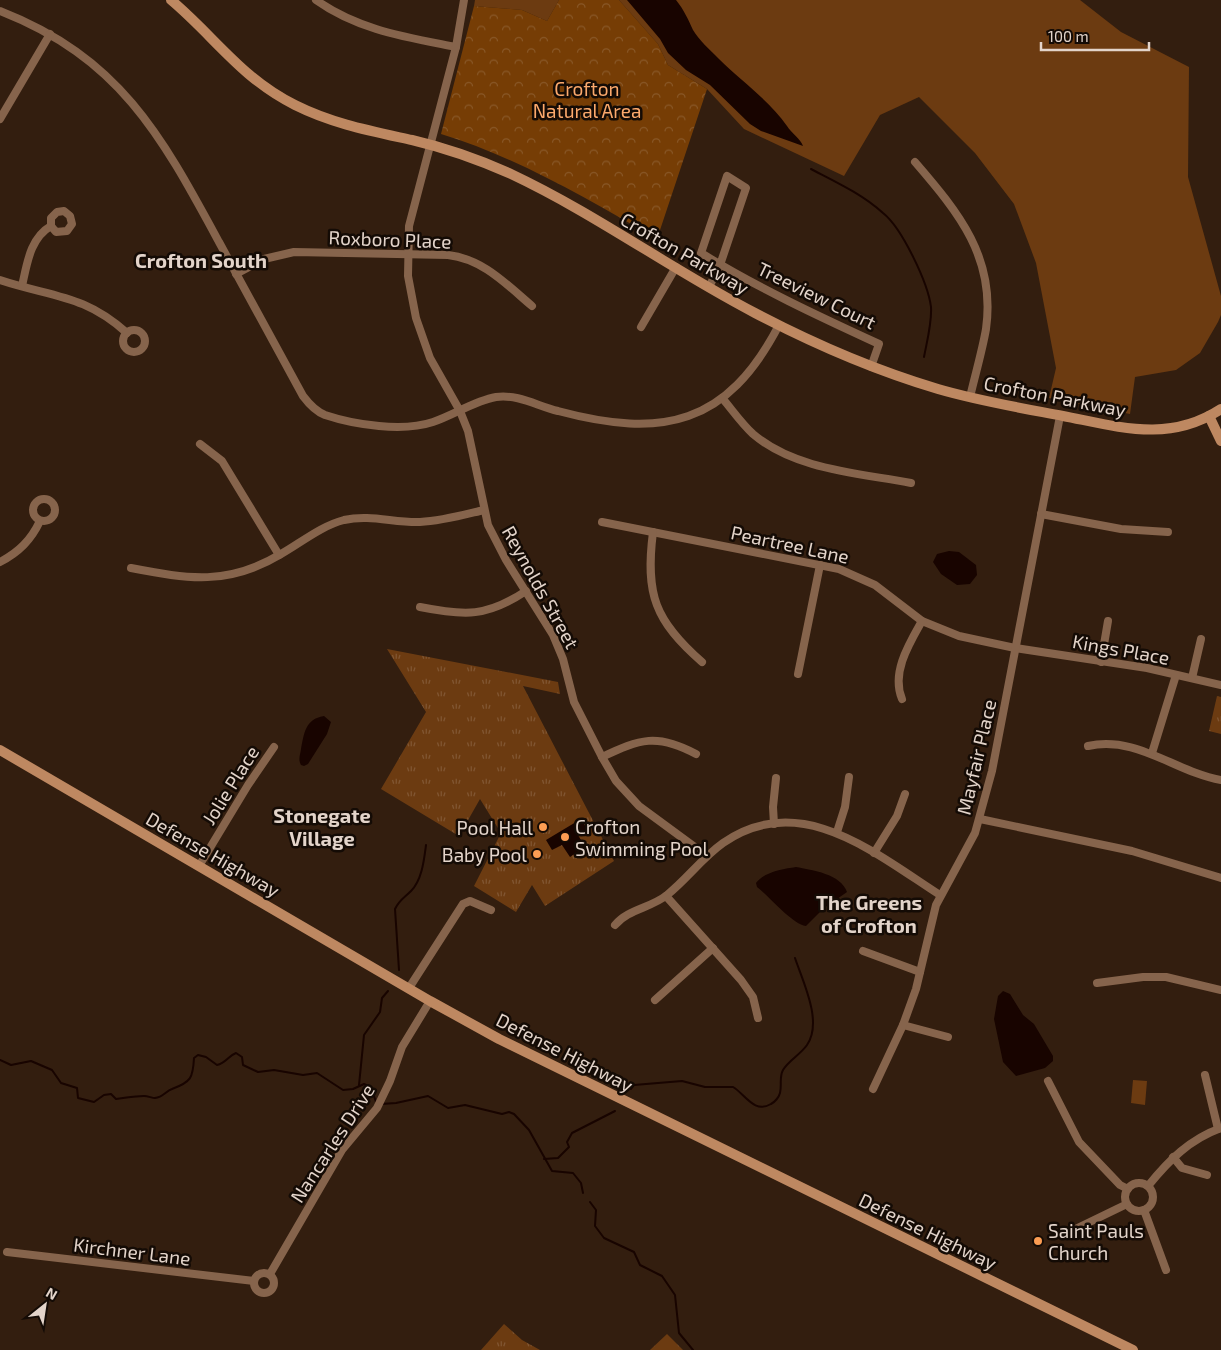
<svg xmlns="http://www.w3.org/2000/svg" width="1221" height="1350" viewBox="0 0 1221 1350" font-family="'Exo 2',sans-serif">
  <defs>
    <pattern id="forest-crowns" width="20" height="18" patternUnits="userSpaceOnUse" patternTransform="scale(1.25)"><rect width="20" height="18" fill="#763d05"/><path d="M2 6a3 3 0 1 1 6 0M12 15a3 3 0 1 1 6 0" fill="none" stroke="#895828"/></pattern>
    <pattern id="park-tufts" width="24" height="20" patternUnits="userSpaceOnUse" patternTransform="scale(1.25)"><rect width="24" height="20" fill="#6c3b11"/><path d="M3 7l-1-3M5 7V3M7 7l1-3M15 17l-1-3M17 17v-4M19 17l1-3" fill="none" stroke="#815632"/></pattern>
  </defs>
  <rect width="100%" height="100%" fill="#331e0f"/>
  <g fill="#6c3b11">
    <path d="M475 0H559L547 21 522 10 474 6Z"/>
    <path d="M619 0H1080L1121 32 1189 67 1188 177 1221 296V315L1218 322 1200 353 1176 370 1135 377 1130 414 1049 398 1056 368 1036 263 1014 204 975 153 919 97 880 115 844 176 744 129 707 89 668 65 658 44Z"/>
    <path d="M1133 1080 1147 1081 1145 1105 1131 1103Z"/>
  </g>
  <path fill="url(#forest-crowns)" d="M559 0H619L658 44 668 65 707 89 657 239C587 199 519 158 441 134L474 6 522 10 547 21Z"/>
  <g fill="url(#park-tufts)">
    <path d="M387 649 558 682 560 694 523 686 614 861 545 906 532 885 516 912 474 886 501 833 480 799 459 836 381 789 426 712Z"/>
    <path d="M1217 696 1221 697V734L1209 731Z"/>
    <path d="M504 1324 522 1340 540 1350H481Z"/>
    <path d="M667 1334 683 1350H650Z"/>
  </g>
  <g fill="#180400">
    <path d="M627 0H676C684 10 688 19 693 30 699 40 710 50 719 59 740 80 770 101 787 126 791 133 801 139 803 146L761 131 750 124 710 85 686 70 668 53 660 39Z"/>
    <path d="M949 551 959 552 976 565 977 575 970 584 957 585 941 574 933 562 937 554Z"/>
    <path d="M324 716 331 722 327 734 308 764 304 766 301 765C298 759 300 756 301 749 304 734 305 719 324 716Z"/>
    <path d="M581 819 587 829 578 835 585 847 570 857 562 845 552 850 546 840Z"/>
    <path d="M796 867C812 870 841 874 847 892L824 908 806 926C792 924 770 897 757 887L756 883C764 872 783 869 796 867Z"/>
    <path d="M1003 991 1010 994 1023 1015 1034 1024 1053 1056V1061L1045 1068 1016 1076 1003 1062 994 1019 998 996Z"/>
  </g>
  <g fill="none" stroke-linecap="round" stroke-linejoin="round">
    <g stroke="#180400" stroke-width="2">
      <path d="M811 169C836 182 862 194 883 213 902 228 928 283 931 307 932 323 927 341 924 357"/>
      <path d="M399 970 395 909C399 900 404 898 411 891 422 880 424 860 426 845"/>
      <path d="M0 1060 11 1065 31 1061 52 1070 61 1083 77 1088 78 1098 94 1102 104 1095 111 1094 116 1099C125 1098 135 1096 144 1096 148 1096 152 1098 155 1098 163 1097 166 1091 172 1089 191 1082 193 1078 194 1058L198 1055 206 1057 217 1065C226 1063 228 1056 236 1053L242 1057 243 1065 258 1072 274 1070 303 1075 317 1073 343 1090 353 1089 364 1084 371 1087 376 1102"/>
      <path d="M359 1085 364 1035 380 1012 382 998 388 991"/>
      <path d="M631 1089 634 1085 682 1081 705 1087H733C745 1094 754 1114 771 1104 775 1102 779 1097 780 1093 782 1085 779 1077 783 1070 789 1060 800 1055 807 1045 823 1022 803 982 795 958"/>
      <path d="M381 1104 396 1103 428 1096 448 1108 465 1105 502 1114 509 1112 514 1114 529 1130 552 1171 573 1173 581 1183 583 1193"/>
      <path d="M544 1159 558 1158 569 1147 567 1142 572 1133 615 1111"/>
      <path d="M590 1202 596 1210 595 1226 604 1238 634 1252 640 1265 662 1276 675 1295 679 1333 693 1350"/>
    </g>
    <g stroke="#86644c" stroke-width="8">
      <path d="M316 0C358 30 406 37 456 47"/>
      <path d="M464 0 456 47 409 226 408 276 416 318 430 358 460 411 468 431 488 525 506 560 553 635 563 659 574 702 602 757 616 781 639 806 707 856"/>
      <path d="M0 11C120 58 161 135 219 242 247 293 275 344 303 396 309 404 315 411 325 415 355 425 403 432 433 422 454 415 474 401 496 397 519 394 537 406 558 411 663 439 727 425 779 325"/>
      <path d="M0 119 50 34"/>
      <path d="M915 162C959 213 996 258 986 329 982 352 975 375 970 397"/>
      <path d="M236 274 264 259 294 252 448 255C483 259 506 284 532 306"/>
      <path d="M0 280C51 297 84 294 127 333"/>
      <path d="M22 286C27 264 30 238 51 226L56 232 67 231 72 224 70 216 64 211 57 212 51 218V226"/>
      <path d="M709 287 720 265 746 188 727 176 701 253C758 288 818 316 879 344L871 367"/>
      <path d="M641 327 676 267"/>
      <circle cx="134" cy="341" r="11"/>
      <path d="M723 399C733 411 742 424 753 434 795 470 859 473 911 483"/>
      <path d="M200 444 222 461 279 555"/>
      <circle cx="44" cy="510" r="11"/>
      <path d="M1041 514 1121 529 1168 532"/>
      <path d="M602 522 839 569 875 585 922 621 959 636 1015 648 1147 668 1221 685"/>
      <path d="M653 532C645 594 655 621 702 662"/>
      <path d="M0 562C19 552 31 540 40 521"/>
      <path d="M131 568C188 579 228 586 281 554 302 542 321 526 344 520 370 514 394 523 420 522 442 521 463 515 484 510"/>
      <path d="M420 607C465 616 487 617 526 591"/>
      <path d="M1101 662 1108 621"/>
      <path d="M798 674 820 565"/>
      <path d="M1192 678 1201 639"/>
      <path d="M902 699C891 673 909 644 922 621"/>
      <path d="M1088 746C1137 735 1175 772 1221 780"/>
      <path d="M1152 753 1176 675"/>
      <path d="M602 757C640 739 657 733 696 754"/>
      <path d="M980 819 1132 851 1221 878"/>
      <path d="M774 824 773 807 776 778"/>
      <path d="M837 832 845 807 849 777"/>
      <path d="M874 853 897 816 905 794"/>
      <path d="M199 866 248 785 274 747"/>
      <path d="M666 896 741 980 753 997 758 1018"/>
      <path d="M615 925C628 909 651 908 667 895 687 879 702 858 723 843 800 789 876 854 940 895"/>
      <path d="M863 951 920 972"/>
      <path d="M1097 983 1143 977H1166L1221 990"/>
      <path d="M409 988 463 904 470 901 491 910"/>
      <path d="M655 1000 713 948"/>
      <path d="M903 1025 948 1037"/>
      <path d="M1205 1075 1218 1129"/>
      <path d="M1048 1081 1079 1142 1120 1185 1128 1189"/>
      <path d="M873 1089 903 1025 916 989 936 905 975 833 992 771 1060 416"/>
      <path d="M1173 1157 1182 1168 1207 1175"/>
      <circle cx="1139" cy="1197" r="14"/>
      <path d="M1148 1186C1169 1160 1190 1139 1221 1128"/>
      <path d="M1144 1210 1166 1270"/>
      <path d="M1063 1235 1127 1204"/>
      <path d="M7 1252 254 1281"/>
      <circle cx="264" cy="1283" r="10"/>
      <path d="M270 1274 342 1150 377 1108 390 1081 402 1047 430 1001"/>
    </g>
    <g stroke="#be8861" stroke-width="10">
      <path d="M171 0C215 37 241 78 295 105 333 124 371 131 412 140 446 148 480 160 511 174 596 214 672 270 755 313 814 344 874 370 938 389 979 401 1021 408 1063 416 1120 427 1169 443 1221 409"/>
      <path d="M1209 416 1221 441"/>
      <path d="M0 750 430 1001 499 1039 1133 1350"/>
    </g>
  </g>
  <g fill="#fc9d53" stroke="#140b05" stroke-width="2">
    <circle cx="543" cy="827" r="5"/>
    <circle cx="565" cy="837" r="5"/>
    <circle cx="537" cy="854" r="5"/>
    <circle cx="1038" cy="1241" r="5"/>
  </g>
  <g text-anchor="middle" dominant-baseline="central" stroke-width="5" stroke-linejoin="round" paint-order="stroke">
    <g font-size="19" fill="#fca96c" stroke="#140b05">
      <text x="587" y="88">Crofton<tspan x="587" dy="22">Natural Area</tspan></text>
    </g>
    <g font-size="19" fill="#e3d4ca" stroke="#140b05">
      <text transform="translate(390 239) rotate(2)">Roxboro Place</text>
      <text transform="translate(685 253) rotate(30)">Crofton Parkway</text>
      <text transform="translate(817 295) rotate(26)">Treeview Court</text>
      <text transform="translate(1055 396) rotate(11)">Crofton Parkway</text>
      <text transform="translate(790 544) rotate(12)">Peartree Lane</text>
      <text transform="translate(541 587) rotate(61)">Reynolds Street</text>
      <text transform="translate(1121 649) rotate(10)">Kings Place</text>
      <text transform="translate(976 757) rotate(-77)">Mayfair Place</text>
      <text transform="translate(230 785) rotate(-58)">Jolie Place</text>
      <text transform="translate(213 854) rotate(30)">Defense Highway</text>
      <text transform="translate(565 1052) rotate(27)">Defense Highway</text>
      <text transform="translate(332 1143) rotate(-57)">Nancarles Drive</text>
      <text transform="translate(928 1231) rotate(26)">Defense Highway</text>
      <text transform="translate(132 1251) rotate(7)">Kirchner Lane</text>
    </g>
    <g font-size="19" fill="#e3d4ca" stroke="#140b05" text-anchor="start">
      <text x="575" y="826">Crofton<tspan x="575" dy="22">Swimming Pool</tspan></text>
      <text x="533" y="827" text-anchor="end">Pool Hall</text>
      <text x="527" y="854" text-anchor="end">Baby Pool</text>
      <text x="1048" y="1230">Saint Pauls<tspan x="1048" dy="22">Church</tspan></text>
    </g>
    <g font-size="20" font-weight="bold" fill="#e3d4ca" stroke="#140b05">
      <text x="201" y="260">Crofton South</text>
      <text x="322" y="815">Stonegate<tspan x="322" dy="23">Village</tspan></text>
      <text x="869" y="902">The Greens<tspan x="869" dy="23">of Crofton</tspan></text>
    </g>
  </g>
  <g transform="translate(45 1305) rotate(30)" stroke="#140b05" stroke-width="4" paint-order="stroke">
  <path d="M0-4L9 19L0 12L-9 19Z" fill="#e3d4ca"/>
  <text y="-8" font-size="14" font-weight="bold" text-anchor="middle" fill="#e3d4ca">N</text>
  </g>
  <path d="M1041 42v8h108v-8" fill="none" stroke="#e3d4ca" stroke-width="2.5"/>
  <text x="1048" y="42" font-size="15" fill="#e3d4ca" stroke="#140b05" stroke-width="4" paint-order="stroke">100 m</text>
</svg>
